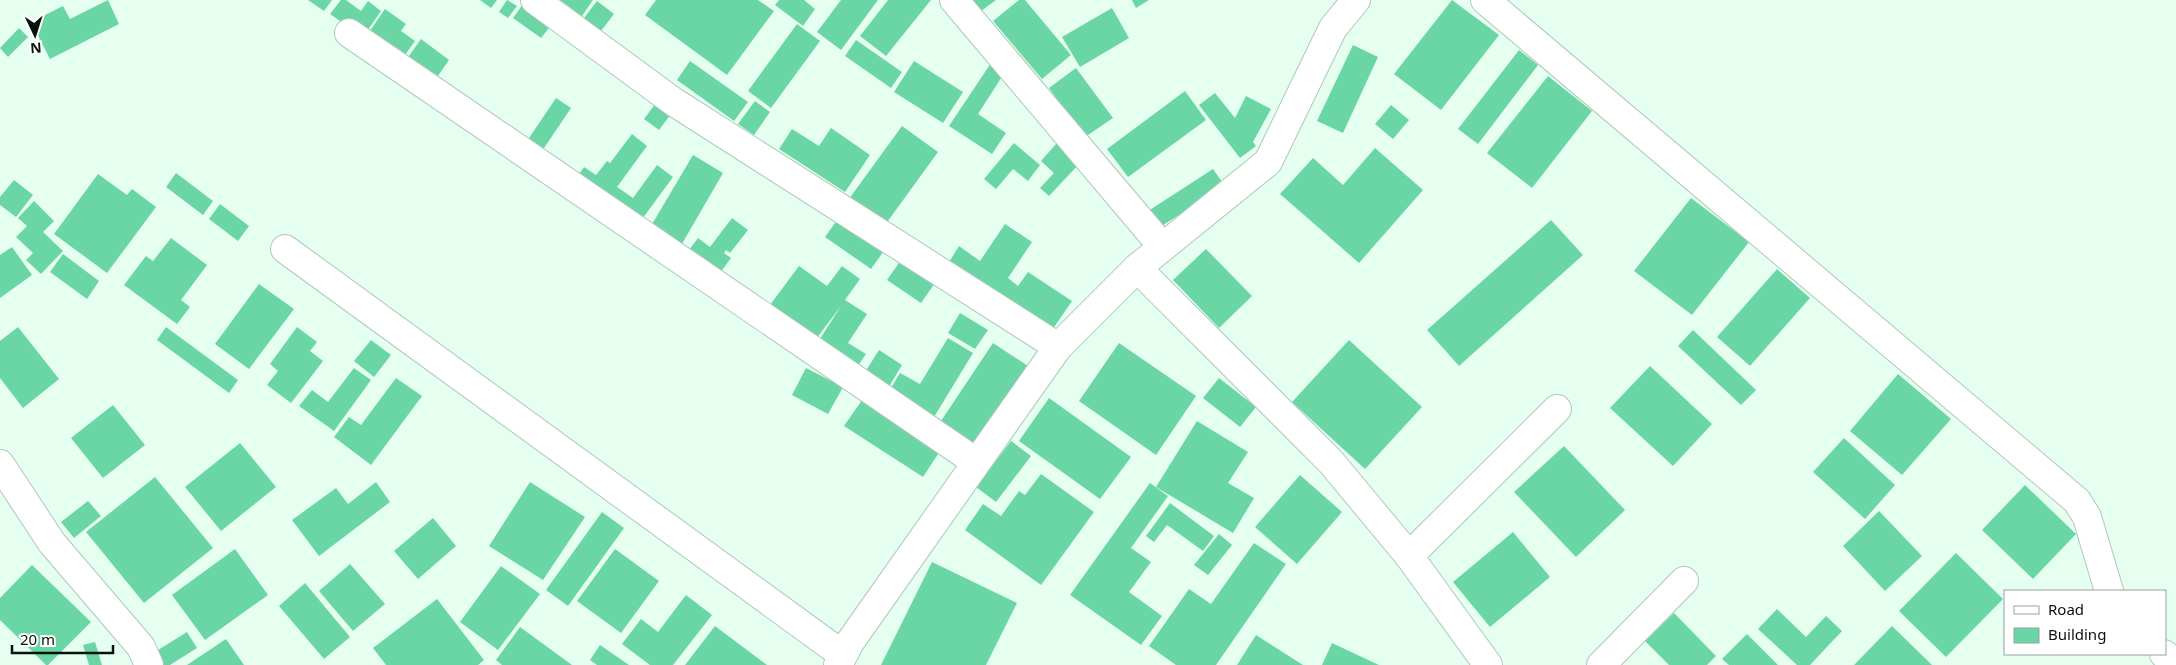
<svg xmlns="http://www.w3.org/2000/svg" width="2176" height="665" viewBox="0 0 2176 665" font-family="'Noto Sans',sans-serif">
  <rect width="100%" height="100%" fill="#e5fff0"/>
  <g fill="#6bd6a5">
    <path d="M108 0 119 24 50 59 31 22 63 6 70 19Z"/>
    <path d="M308 0H332L324 11Z"/>
    <path d="M341 0H346L361 11 368 1 381 11 363 37 330 14Z"/>
    <path d="M480 0H497L491 8Z"/>
    <path d="M507 0 517 6 508 18 499 12Z"/>
    <path d="M560 0H593L582 16Z"/>
    <path d="M656 0H758L774 11 727 75 645 15Z"/>
    <path d="M779 0H804L815 9 803 26 775 5Z"/>
    <path d="M841 0H878L841 50 817 32Z"/>
    <path d="M888 0H931L886 56 860 36Z"/>
    <path d="M972 0H996L981 11Z"/>
    <path d="M1019 0H1025L1071 55 1042 79 993 21Z"/>
    <path d="M1132 0H1149L1136 8Z"/>
    <path d="M1452 0 1499 35 1441 110 1394 74Z"/>
    <path d="M597 1 614 14 601 31 584 18Z"/>
    <path d="M523 4 552 24 541 38 513 18Z"/>
    <path d="M1112 8 1129 38 1080 67 1062 37Z"/>
    <path d="M385 9 406 24 401 31 415 41 400 62 365 38Z"/>
    <path d="M797 24 820 41 771 108 748 91Z"/>
    <path d="M19 28 28 37 8 57 0 48Z"/>
    <path d="M421 39 449 60 433 83 404 63Z"/>
    <path d="M856 40 902 72 891 88 845 56Z"/>
    <path d="M1353 45 1378 57 1343 133 1317 121Z"/>
    <path d="M1519 50 1538 65 1478 144 1458 129Z"/>
    <path d="M690 61 748 102 734 121 677 80Z"/>
    <path d="M914 61 963 92 943 123 894 92Z"/>
    <path d="M991 63 1005 72 978 114 1006 133 992 154 949 126Z"/>
    <path d="M1076 68 1113 118 1085 137 1049 88Z"/>
    <path d="M1548 76 1592 111 1532 188 1487 153Z"/>
    <path d="M1185 91 1206 120 1128 177 1107 149Z"/>
    <path d="M1215 93 1235 118 1246 96 1271 109 1253 142 1256 146 1240 158 1199 105Z"/>
    <path d="M556 98 571 108 540 154 525 144Z"/>
    <path d="M659 99 674 110 659 130 644 119Z"/>
    <path d="M755 101 770 112 754 135 738 124Z"/>
    <path d="M1391 105 1409 120 1393 139 1375 124Z"/>
    <path d="M902 126 938 152 885 225 849 199Z"/>
    <path d="M831 128 870 155 845 192 779 149 792 129 819 146Z"/>
    <path d="M632 134 647 146 617 187 633 198 657 165 673 177 637 226 575 180 584 167 596 175 607 161 610 163Z"/>
    <path d="M1014 143 1040 165 1028 181 1013 169 996 189 984 179Z"/>
    <path d="M1057 143 1079 164 1049 196 1040 188 1054 173 1041 161Z"/>
    <path d="M1375 148 1423 190 1359 263 1280 194 1313 158 1343 185Z"/>
    <path d="M693 155 723 173 679 249 648 231Z"/>
    <path d="M1213 169 1225 186 1152 232 1142 215Z"/>
    <path d="M176 173 213 201 203 215 166 187Z"/>
    <path d="M98 174 127 195 132 189 156 207 107 273 54 234Z"/>
    <path d="M14 180 33 195 16 217 0 205V197Z"/>
    <path d="M1691 198 1749 242 1692 315 1634 271Z"/>
    <path d="M34 201 54 221 43 232 63 251 41 274 26 260 33 253 16 237 27 226 18 218Z"/>
    <path d="M220 204 249 226 238 241 209 219Z"/>
    <path d="M840 216 886 248 871 269 825 237Z"/>
    <path d="M732 218 748 230 730 253 726 250 724 253 731 258 717 277 686 254 698 238 710 247Z"/>
    <path d="M1551 220 1583 255 1459 366 1427 330Z"/>
    <path d="M1005 224 1032 242 1008 278 1018 286 1028 272 1072 301 1048 336 946 267 959 246 980 261Z"/>
    <path d="M171 238 207 265 181 300 190 307 177 324 124 285 146 256 153 261Z"/>
    <path d="M12 247 32 275 0 298V255Z"/>
    <path d="M1206 249 1252 296 1219 328 1173 280Z"/>
    <path d="M63 254 99 281 87 299 50 272Z"/>
    <path d="M901 260 935 283 921 303 887 280Z"/>
    <path d="M799 266 827 286 842 266 860 279 845 300 867 314 848 343 866 354 855 370 816 345 841 306 813 343 767 309Z"/>
    <path d="M1777 269 1810 298 1750 366 1717 337Z"/>
    <path d="M259 284 294 309 249 369 215 344Z"/>
    <path d="M960 313 988 330 975 349 948 333Z"/>
    <path d="M18 327 59 379 23 408 0 378V341Z"/>
    <path d="M166 327 238 380 229 393 157 340Z"/>
    <path d="M297 327 317 342 310 351 323 361 291 403 267 385 278 371 270 364Z"/>
    <path d="M1693 330 1756 390 1741 405 1678 346Z"/>
    <path d="M948 338 973 353 931 422 886 396 900 373 920 384Z"/>
    <path d="M371 340 391 355 374 377 354 361Z"/>
    <path d="M1349 340 1422 407 1365 469 1292 402Z"/>
    <path d="M993 343 1028 366 971 450 937 427Z"/>
    <path d="M1119 343 1196 396 1156 455 1079 401Z"/>
    <path d="M879 350 902 365 884 395 860 380Z"/>
    <path d="M1650 366 1712 424 1673 466 1610 408Z"/>
    <path d="M354 368 371 380 334 431 299 406 312 390 328 402Z"/>
    <path d="M806 368 843 387 828 414 792 395Z"/>
    <path d="M1898 374 1951 419 1902 475 1850 431Z"/>
    <path d="M396 378 422 396 371 465 334 437 349 417 361 425Z"/>
    <path d="M1219 378 1256 407 1240 427 1203 398Z"/>
    <path d="M1049 398 1131 457 1100 499 1019 441Z"/>
    <path d="M862 400 940 451 923 477 844 426Z"/>
    <path d="M113 405 145 445 103 478 71 438Z"/>
    <path d="M1197 421 1248 452 1228 483 1254 498 1233 533 1156 487Z"/>
    <path d="M1844 438 1895 485 1865 519 1813 472Z"/>
    <path d="M1011 441 1031 456 996 502 976 487Z"/>
    <path d="M240 443 276 487 221 531 185 487Z"/>
    <path d="M1564 446 1625 510 1576 557 1514 492Z"/>
    <path d="M1041 474 1094 512 1041 585 965 530 983 504 1001 516 1019 491 1025 495Z"/>
    <path d="M1300 475 1342 512 1297 564 1255 527Z"/>
    <path d="M155 477 213 548 144 603 86 532Z"/>
    <path d="M376 482 390 502 319 556 292 520 336 488 348 504Z"/>
    <path d="M530 482 585 517 543 580 489 546Z"/>
    <path d="M1150 483 1168 496 1131 548 1151 562 1129 592 1162 616 1141 645 1070 595Z"/>
    <path d="M2025 485 2076 534 2033 579 1982 530Z"/>
    <path d="M88 501 101 516 74 538 61 522Z"/>
    <path d="M1170 503 1214 536 1203 551 1167 525 1154 542 1146 536Z"/>
    <path d="M1879 511 1922 556 1885 591 1843 546Z"/>
    <path d="M602 512 624 528 568 606 546 590Z"/>
    <path d="M433 518 456 546 418 579 394 551Z"/>
    <path d="M1513 532 1550 577 1490 627 1453 582Z"/>
    <path d="M1219 534 1232 545 1208 575 1194 565Z"/>
    <path d="M1254 543 1286 564 1216 665H1176L1149 646 1189 589 1211 604Z"/>
    <path d="M235 549 268 595 205 640 172 595Z"/>
    <path d="M615 549 659 581 621 633 577 601Z"/>
    <path d="M1956 553 2003 599 1946 657 1899 611Z"/>
    <path d="M932 562 1017 603 986 665H881Z"/>
    <path d="M350 564 385 604 353 631 319 591Z"/>
    <path d="M32 565 91 622 48 665H46L0 620V598Z"/>
    <path d="M501 566 540 594 498 650 460 622Z"/>
    <path d="M305 583 350 637 324 659 279 606Z"/>
    <path d="M686 595 712 615 673 665H650L622 644 641 619 658 632Z"/>
    <path d="M437 599 484 660 478 665H386L373 648Z"/>
    <path d="M1777 609 1806 637 1826 616 1842 631 1810 665H1797L1758 629Z"/>
    <path d="M1674 613 1716 656 1707 665H1669L1645 641Z"/>
    <path d="M715 626 767 665H685Z"/>
    <path d="M1892 626 1932 665H1854Z"/>
    <path d="M520 627 572 665H502L496 660Z"/>
    <path d="M187 632 197 648 170 665H156L150 655Z"/>
    <path d="M1747 634 1778 665H1729L1722 659Z"/>
    <path d="M1256 635 1303 665H1237Z"/>
    <path d="M226 639 244 665H187Z"/>
    <path d="M95 642 102 665H89L83 645Z"/>
    <path d="M1332 643 1379 665H1322Z"/>
    <path d="M600 645 629 665H597L590 660Z"/>
  </g>
  <g fill="none" stroke-linecap="round" stroke-linejoin="round">
    <defs>
      <g id="minor">
        <path d="M535 0 674 102 1058 347"/>
        <path d="M954 0 1162 246"/>
        <path d="M1485 0 2077 501 2087 517 2109 591"/>
        <path d="M349 33 976 462"/>
        <path d="M285 249 843 655"/>
        <path d="M1137 268 1331 462 1409 556 1488 665"/>
        <path d="M0 464 52 543 141 647 149 665"/>
        <path d="M1409 556 1557 409"/>
        <path d="M2164 654 2176 663"/>
        <path d="M838 665 850 642 1058 347 1137 268 1268 162 1333 28 1356 0"/>
        <path d="M1601 665 1684 581"/>
      </g>
    </defs>
    <use href="#minor" stroke="#afc8ba" stroke-width="30"/>
    <use href="#minor" stroke="#fff" stroke-width="28"/>
  </g>
  <rect x="2004" y="590" width="162" height="65" fill="#ffffff" stroke="#9ca09e"/>
  <rect x="2014" y="606" width="25" height="8" fill="#ffffff" stroke="#9ca09e"/>
  <text x="2048" y="615" font-size="15" fill="#08110c">Road</text>
  <rect x="2014" y="628" width="25" height="15" fill="#6bd6a5" stroke="#9ca09e"/>
  <text x="2048" y="640" font-size="15" fill="#08110c">Building</text>
  <g transform="translate(35 35) rotate(176)" stroke="#ffffff" stroke-width="4" paint-order="stroke">
  <path d="M0-4L9 19L0 12L-9 19Z" fill="#08110c"/>
  <text y="-8" font-size="14" font-weight="bold" text-anchor="middle" fill="#08110c">N</text>
  </g>
  <path d="M12 645v8h101v-8" fill="none" stroke="#08110c" stroke-width="2.5"/>
  <text x="20" y="645" font-size="15" fill="#08110c" stroke="#ffffff" stroke-width="4" paint-order="stroke">20 m</text>
</svg>
